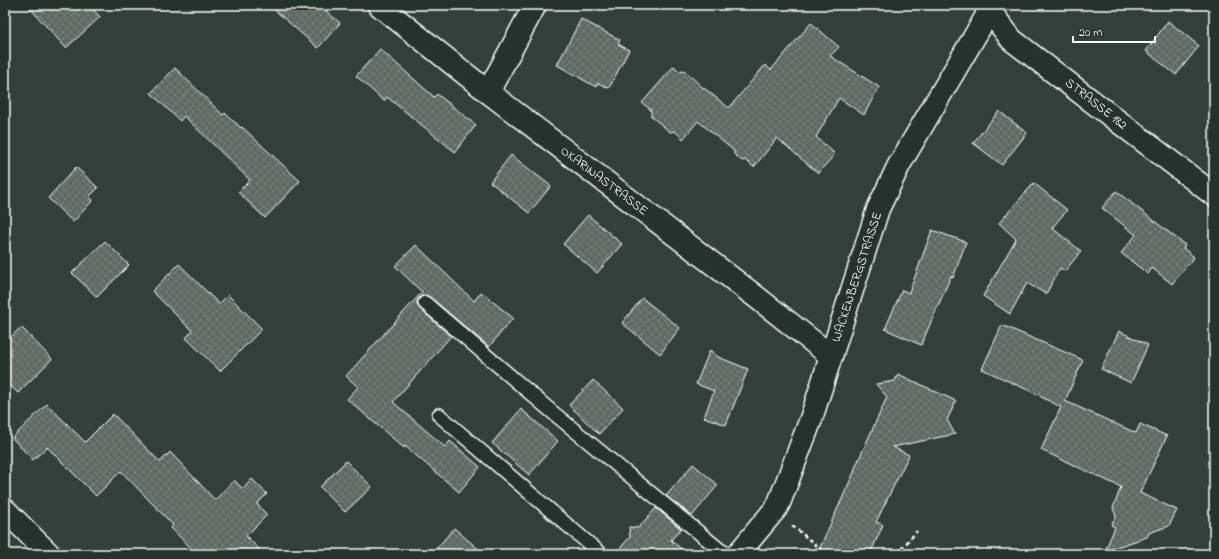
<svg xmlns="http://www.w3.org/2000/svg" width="1219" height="559" viewBox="0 0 1219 559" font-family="'Indie Flower',sans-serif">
  <defs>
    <pattern id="building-cross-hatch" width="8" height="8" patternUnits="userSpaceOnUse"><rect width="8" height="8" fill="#5f6964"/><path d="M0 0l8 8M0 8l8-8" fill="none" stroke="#77807b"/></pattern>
  </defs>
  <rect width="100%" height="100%" fill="#333f3a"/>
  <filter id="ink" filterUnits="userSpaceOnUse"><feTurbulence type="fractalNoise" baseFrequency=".025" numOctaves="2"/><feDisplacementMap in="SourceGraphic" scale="8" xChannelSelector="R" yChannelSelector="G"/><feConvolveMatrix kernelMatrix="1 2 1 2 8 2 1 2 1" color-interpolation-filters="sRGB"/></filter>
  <g filter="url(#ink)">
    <g fill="url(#building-cross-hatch)" stroke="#fff">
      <path d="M27 5H89L100 17 66 48Z"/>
      <path d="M269 5H319L340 23 318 48Z"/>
      <path d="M581 19 620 40 618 44 629 50 609 88 598 83 596 87 557 65Z"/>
      <path d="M1168 21 1199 46 1176 75 1146 51Z"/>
      <path d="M811 23 839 47 830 56 879 87 864 115 839 98 816 137 835 154 818 173 777 138 754 167 745 160 742 161 734 154V151L698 121 683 139 675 131 670 132 651 116V110L642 103 674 66 679 71 684 70 703 88H704L729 108 765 65 771 70Z"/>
      <path d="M380 49 434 97 437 94 476 125 455 152 387 97 384 101 356 76Z"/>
      <path d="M175 68 223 115 225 113 241 128 242 127 300 181 265 218 238 192 250 180 184 116 180 121 151 93Z"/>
      <path d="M999 111 1027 133 1002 165 973 143Z"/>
      <path d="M511 155 551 186 529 213 490 182Z"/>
      <path d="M76 167 98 188 89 197 93 200 73 222 48 198Z"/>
      <path d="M1034 183 1067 210 1052 228 1081 251 1065 271 1060 268 1046 294 1027 283 1010 314 983 296 1016 239 999 223Z"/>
      <path d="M1116 191 1185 245 1183 248 1194 257 1172 284 1152 268 1148 274 1121 253 1136 235 1102 208Z"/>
      <path d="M588 215 622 244 597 273 563 244Z"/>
      <path d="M932 230 966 242 953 278 951 276 921 345 885 329 902 290 909 293Z"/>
      <path d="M105 241 129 265 97 297 72 273Z"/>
      <path d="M416 245 474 301 481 292 513 318 489 347 430 297 426 295 422 296 419 298 417 301V305L420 309 451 336 393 402 445 447 450 441 480 467 459 492 405 446 404 448 347 399 358 387 346 376 422 292 395 266Z"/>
      <path d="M179 264 219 304 228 295 262 329 220 371 186 338 192 331 152 291Z"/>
      <path d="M642 298 680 328 660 354 622 323Z"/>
      <path d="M1002 325 1083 360 1065 401 1136 433 1140 424 1167 436 1140 493 1177 510 1169 526 1149 533 1147 537 1105 551 1115 527 1111 525 1116 516 1113 508 1121 487 1041 450 1061 407 1041 397V396L982 369Z"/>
      <path d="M21 327 52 359 18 393 5 380V343Z"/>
      <path d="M1119 331 1148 345 1131 383 1101 369Z"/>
      <path d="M710 350 718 357 748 369 726 425 704 417 714 391 696 384Z"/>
      <path d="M898 374 956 401 947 420 955 434 893 447 909 455 876 522 883 525 870 554H817L855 470H854L887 397 876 384 895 381Z"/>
      <path d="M593 380 623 408 599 434 569 405Z"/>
      <path d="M47 404 85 442 113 414 160 462 170 452 215 500 234 480 243 489 252 479 267 494 257 504 267 515 246 536 264 554H197L171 528 173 525 121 471 96 496 47 447 33 460 12 438Z"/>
      <path d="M521 409 558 441 529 475 492 443Z"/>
      <path d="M346 461 372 487 345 512 320 487Z"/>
      <path d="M693 464 718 485 692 516 666 496Z"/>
      <path d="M656 508 681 529 671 540 687 554H615L630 537 629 527 638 528Z"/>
      <path d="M454 528 484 554H432Z"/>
    </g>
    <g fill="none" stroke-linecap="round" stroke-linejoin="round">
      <defs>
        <g id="lane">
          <path d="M425 303 551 411 720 550 728 554"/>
          <path d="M439 415 601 554"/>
        </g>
        <g id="street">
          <path d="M379 5 488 92 755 296 831 356"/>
          <path d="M985 5 1012 40 1214 195"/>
          <path d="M488 92 535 5"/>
          <path d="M738 554 777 507 779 503 811 419 878 209 899 165 993 5"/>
        </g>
        <path id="secondary" d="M5 510 49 554"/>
      </defs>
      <use href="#lane" stroke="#fff" stroke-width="16"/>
      <use href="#street" stroke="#fff" stroke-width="25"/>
      <use href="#secondary" stroke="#fff" stroke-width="25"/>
      <g stroke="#fff" stroke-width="2.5" stroke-dasharray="4 3" stroke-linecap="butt">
        <path d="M792 526 799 531 826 554"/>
        <path d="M897 554 917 531"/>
      </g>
      <use href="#lane" stroke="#26332d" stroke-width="13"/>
      <use href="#street" stroke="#26332d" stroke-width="22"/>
      <use href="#secondary" stroke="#26332d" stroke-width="22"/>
    </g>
  </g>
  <g text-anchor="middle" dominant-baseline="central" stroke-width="3" stroke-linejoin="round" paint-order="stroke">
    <g font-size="13" fill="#fff" stroke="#26332d">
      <text transform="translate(1096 104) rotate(38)">STRASSE 182</text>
      <text transform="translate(604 181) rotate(37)">OKARINASTRASSE</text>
      <text transform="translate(857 277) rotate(-72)">WACKENBERGSTRASSE</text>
    </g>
  </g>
  <rect width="1219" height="559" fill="none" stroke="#26332d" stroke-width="20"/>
  <rect x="10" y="10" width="1199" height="539" fill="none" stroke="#fff" stroke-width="1.5" filter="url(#ink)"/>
  <path d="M1073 36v6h82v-6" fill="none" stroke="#ffffff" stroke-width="2"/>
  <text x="1079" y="36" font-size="12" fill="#ffffff" stroke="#26332d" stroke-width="3" paint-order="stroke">20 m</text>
</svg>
